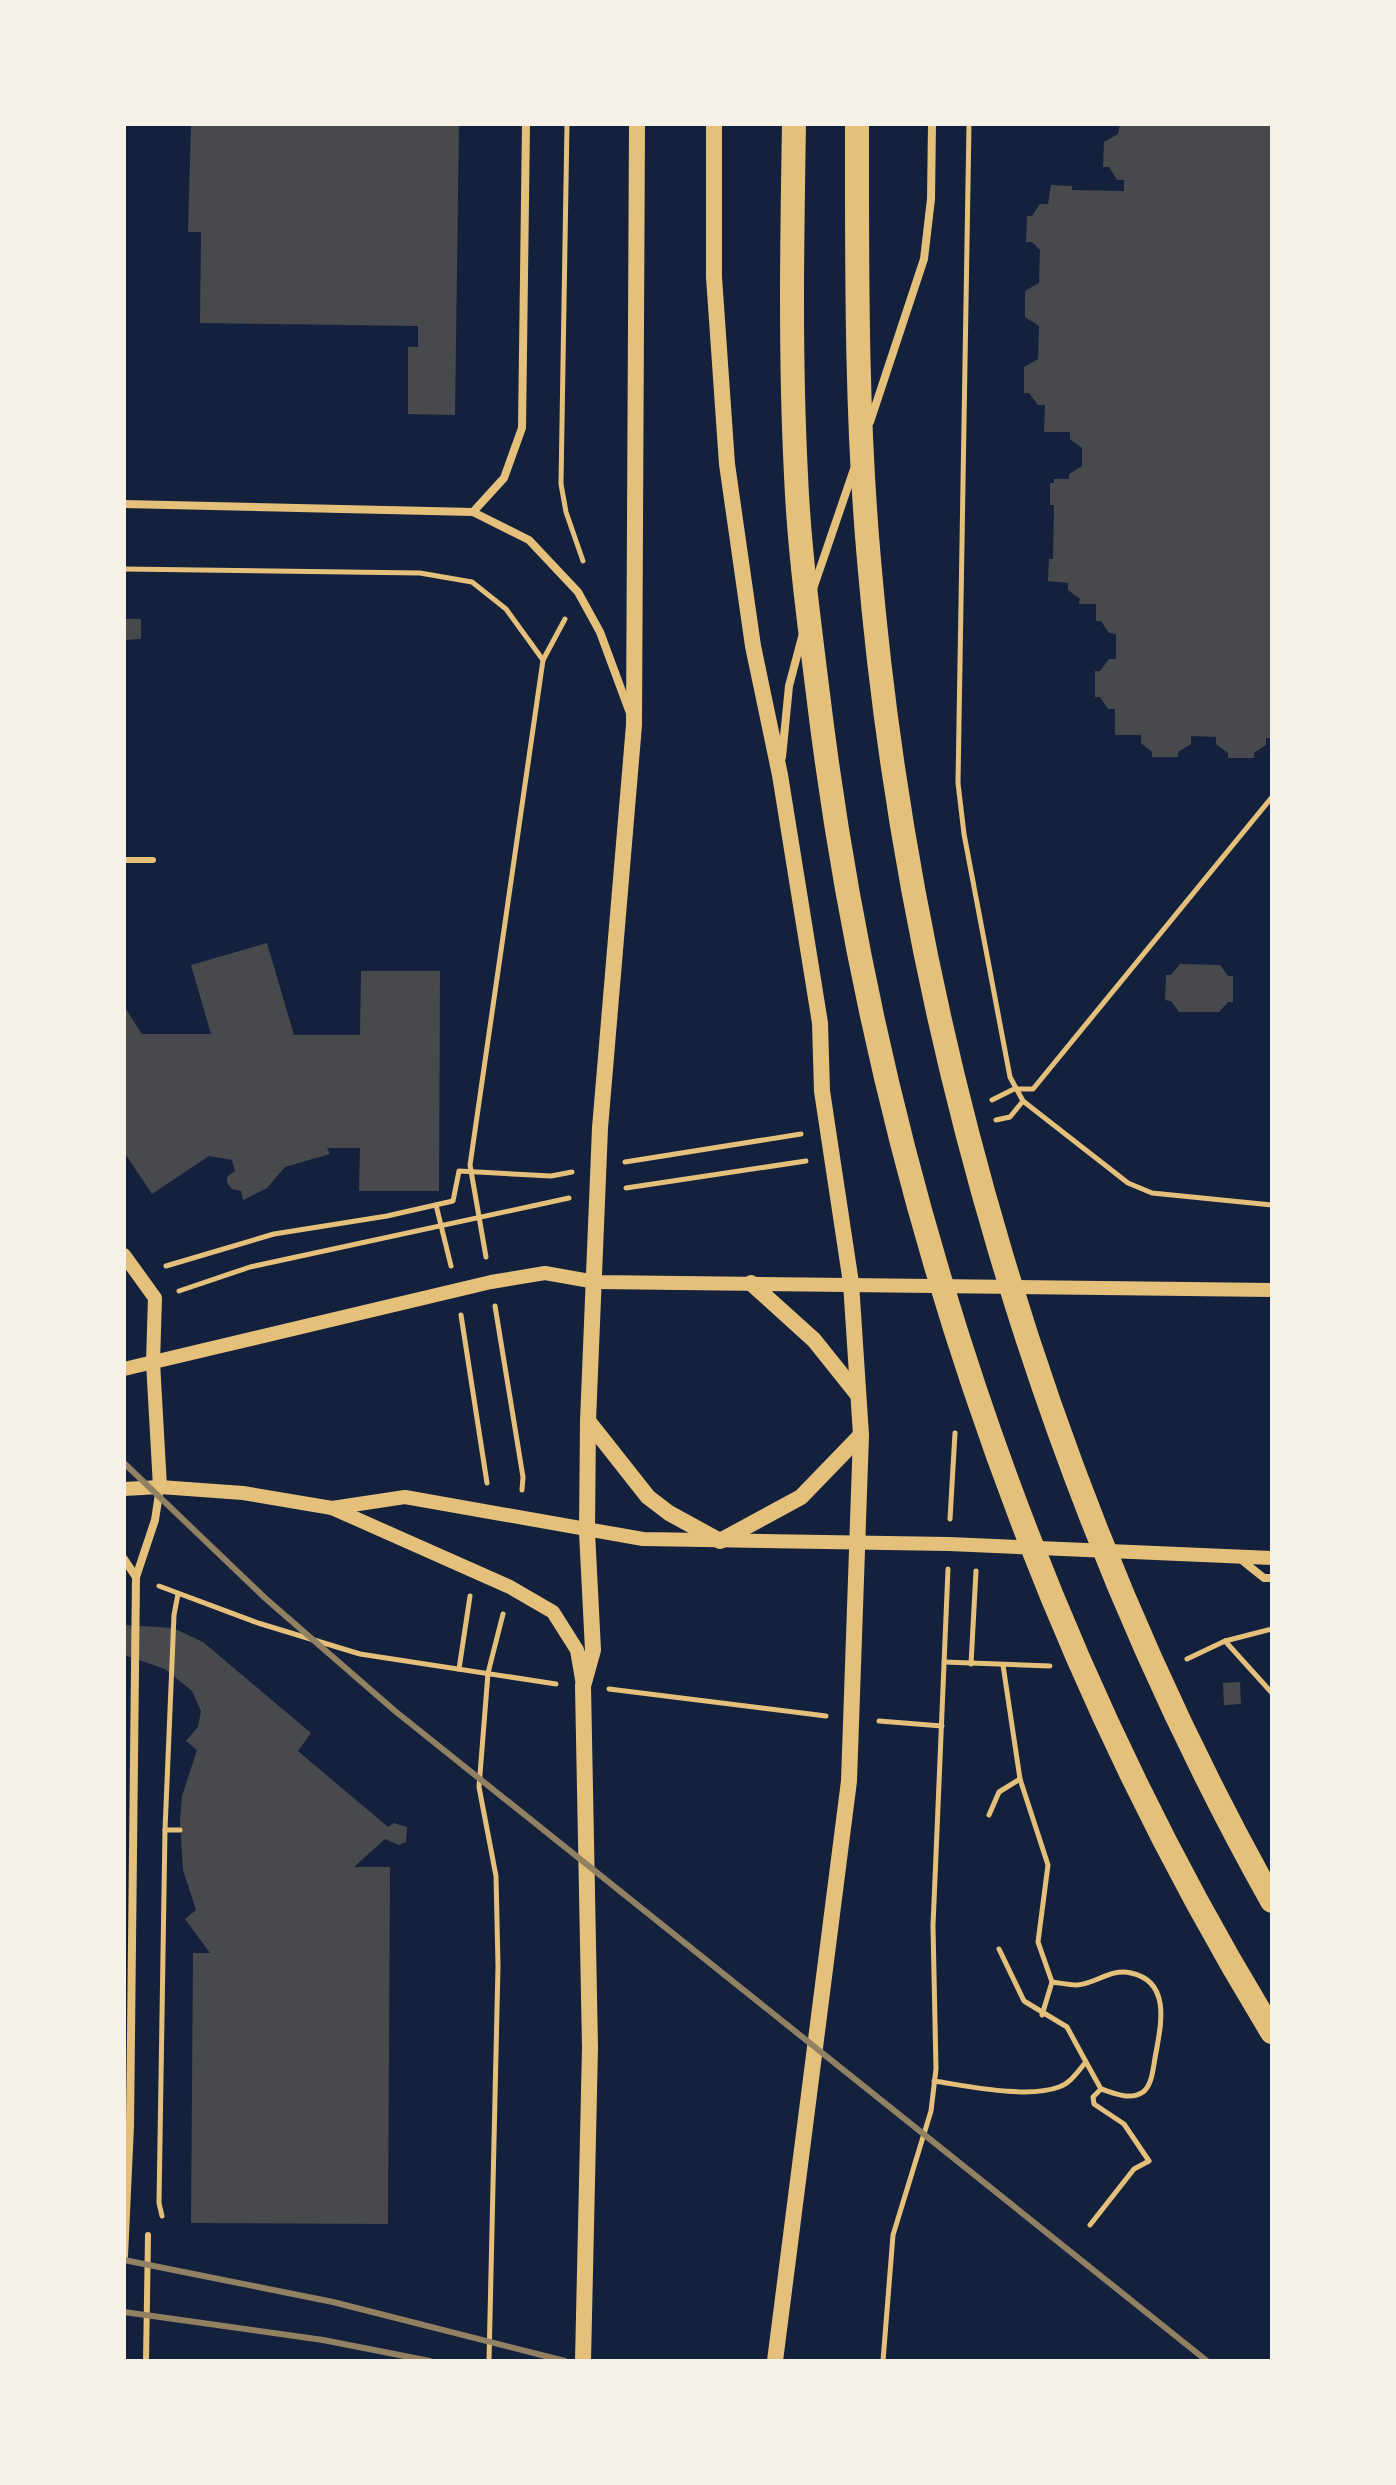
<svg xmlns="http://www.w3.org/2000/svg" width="1396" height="2485" viewBox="0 0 1396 2485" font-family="Raleway,sans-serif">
  <rect width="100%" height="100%" fill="#14213d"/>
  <path fill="#14213d" d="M1222 1857 1239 1860 1272 1912V2022L1195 1879 1199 1872Z"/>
  <g fill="#48494c">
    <path d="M191 124H459L455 415 408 414V347H418V326L200 323 201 232H188Z"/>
    <path d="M1120 124H1272V738H1266V745L1254 753V758H1228V753L1216 744V737L1191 736V744L1178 752V757H1152V752L1141 743V735H1115V709H1108L1100 697H1095V671H1100L1109 659H1116V634L1109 633 1101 621H1096V604H1079L1080 599 1068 590V583L1048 581 1049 559H1053L1054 505H1050V483H1054V479H1069V474L1082 466V448L1070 439V432H1044L1045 405H1038L1029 393H1024V367L1038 359 1039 326 1025 317V291L1039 283 1040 250 1032 242H1026L1027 216H1032L1040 204H1048L1051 185 1072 186V190L1124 191V180H1117L1109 167H1103L1104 142 1118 134Z"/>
    <path d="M125 619H141V639L125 640Z"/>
    <path d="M267 943 294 1035H360L361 971H440L439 1191H359L360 1148H327L330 1154 285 1167 267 1188 243 1200 241 1191 232 1189 227 1183V1177L235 1171 232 1160 209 1156 152 1194 124 1152V1006L142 1034H211L191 965Z"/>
    <path d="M1180 964 1220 965 1228 976H1233V1002H1228L1219 1012H1179L1171 1001 1165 1000 1166 975H1171Z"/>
    <path d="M124 1625 173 1628 203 1642 311 1733 298 1751 388 1827 394 1823 407 1827 406 1842 399 1845 385 1839 354 1867H390L388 2224 191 2223 193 1953H210L185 1919 196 1910 183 1870 180 1821 182 1796 197 1750 186 1741 198 1727 201 1711 192 1691 165 1669 124 1655Z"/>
    <path d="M1240 1682 1241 1704 1224 1705 1223 1683Z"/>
  </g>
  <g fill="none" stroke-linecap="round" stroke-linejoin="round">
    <g stroke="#e5c07b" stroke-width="5">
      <path d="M567 124 561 484 566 512 583 561"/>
      <path d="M969 124 958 783 964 834 1010 1077 1023 1101 1128 1183 1152 1193 1272 1205"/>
      <path d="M124 569 420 573 472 582 506 609 543 660"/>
      <path d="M992 1100 1014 1089H1033L1272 797"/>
      <path d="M996 1120 1010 1117 1023 1101"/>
      <path d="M625 1162 801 1134"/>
      <path d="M626 1188 806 1161"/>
      <path d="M436 1205 451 1266"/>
      <path d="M486 1257 470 1165 543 660 565 619"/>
      <path d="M166 1266 274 1234 387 1216 453 1201 459 1171 551 1176 572 1172"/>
      <path d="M179 1291 250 1267 569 1198"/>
      <path d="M495 1306 523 1477 522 1490"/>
      <path d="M461 1315 487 1483"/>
      <path d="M950 1519 955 1433"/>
      <path d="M159 1586 258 1623 360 1654 556 1684"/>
      <path d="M1225 1641 1272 1693"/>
      <path d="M1187 1659 1225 1641 1272 1629"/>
      <path d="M944 1662 1050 1666"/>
      <path d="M971 1664 976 1571"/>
      <path d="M1003 1665 1020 1779 1048 1865 1038 1942 1052 1982 1042 2015"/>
      <path d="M459 1669 470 1596"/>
      <path d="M609 1689 826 1716"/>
      <path d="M879 1721 942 1726"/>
      <path d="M989 1815 999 1792 1020 1779"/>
      <path d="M165 1830H180"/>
      <path d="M1052 1982C1060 1983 1069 1985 1077 1985 1096 1984 1110 1968 1131 1973 1173 1982 1160 2029 1155 2058 1153 2069 1152 2085 1143 2092 1130 2101 1114 2093 1101 2089L1093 2097 1094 2104 1124 2124 1149 2161 1134 2169 1090 2225"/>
      <path d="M1086 2062 1101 2089"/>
      <path d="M934 2081C968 2086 1027 2099 1059 2087 1071 2083 1078 2071 1086 2062L1067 2027 1024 2001 999 1949"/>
      <path d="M162 2216 159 2203 165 1830 174 1615 178 1594"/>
      <path d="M489 2361 498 1966 496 1876 479 1787 488 1673 503 1614"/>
      <path d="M883 2361 893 2235 931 2111 936 2069 933 1926 948 1569"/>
    </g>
    <g stroke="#e5c07b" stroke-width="6">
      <path d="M124 860H153"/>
      <path d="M146 2361 148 2235"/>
    </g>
    <g stroke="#e5c07b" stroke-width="8">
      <path d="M870 422 924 259 931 199 932 124"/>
      <path d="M124 504 473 512 529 540 578 592 600 632 630 713"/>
      <path d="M473 512 504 478 522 428 526 124"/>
      <path d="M813 589 854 469"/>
      <path d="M782 757 789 686 802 637"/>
      <path d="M1239 1558 1264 1578H1272"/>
      <path d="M124 1559 136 1577"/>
      <path d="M124 2256 130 2126 136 1577 155 1520 160 1487"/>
    </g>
    <g stroke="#e5c07b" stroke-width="14">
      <path d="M124 1255 155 1298 153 1362 160 1487"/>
      <path d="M124 1369 491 1282 545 1273 596 1282 1272 1290"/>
      <path d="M124 1489 160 1487 243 1493 332 1508 510 1587 553 1612 577 1650 583 1685"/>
      <path d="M332 1508 405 1497 643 1539 949 1544 1272 1558"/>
    </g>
    <g stroke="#e5c07b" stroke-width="16">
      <path d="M714 124V277L727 464 753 646 780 775 820 1023 822 1091 851 1283 861 1435 849 1781 775 2361"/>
      <path d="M751 1283 814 1340 858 1395"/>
      <path d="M588 1421 648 1497 669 1513 720 1541 801 1497 861 1435"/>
      <path d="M583 2361 590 2047 583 1686 593 1650 587 1532 588 1421 600 1128 634 725 637 124"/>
    </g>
    <g stroke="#e5c07b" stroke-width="24">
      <path d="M794 124C792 241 790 358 796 475 799 548 809 621 818 694 874 1159 1027 1631 1272 2032"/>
      <path d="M857 124C857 269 856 415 869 560 908 1021 1046 1497 1272 1901"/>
    </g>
    <g stroke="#918062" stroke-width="6">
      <path d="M124 1463 265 1598 395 1711 1207 2361"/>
      <path d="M124 2260 333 2302 565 2361"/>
      <path d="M124 2312 323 2340 430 2361"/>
    </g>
  </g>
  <rect width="1396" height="2485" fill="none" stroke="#f6f1e7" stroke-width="252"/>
</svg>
